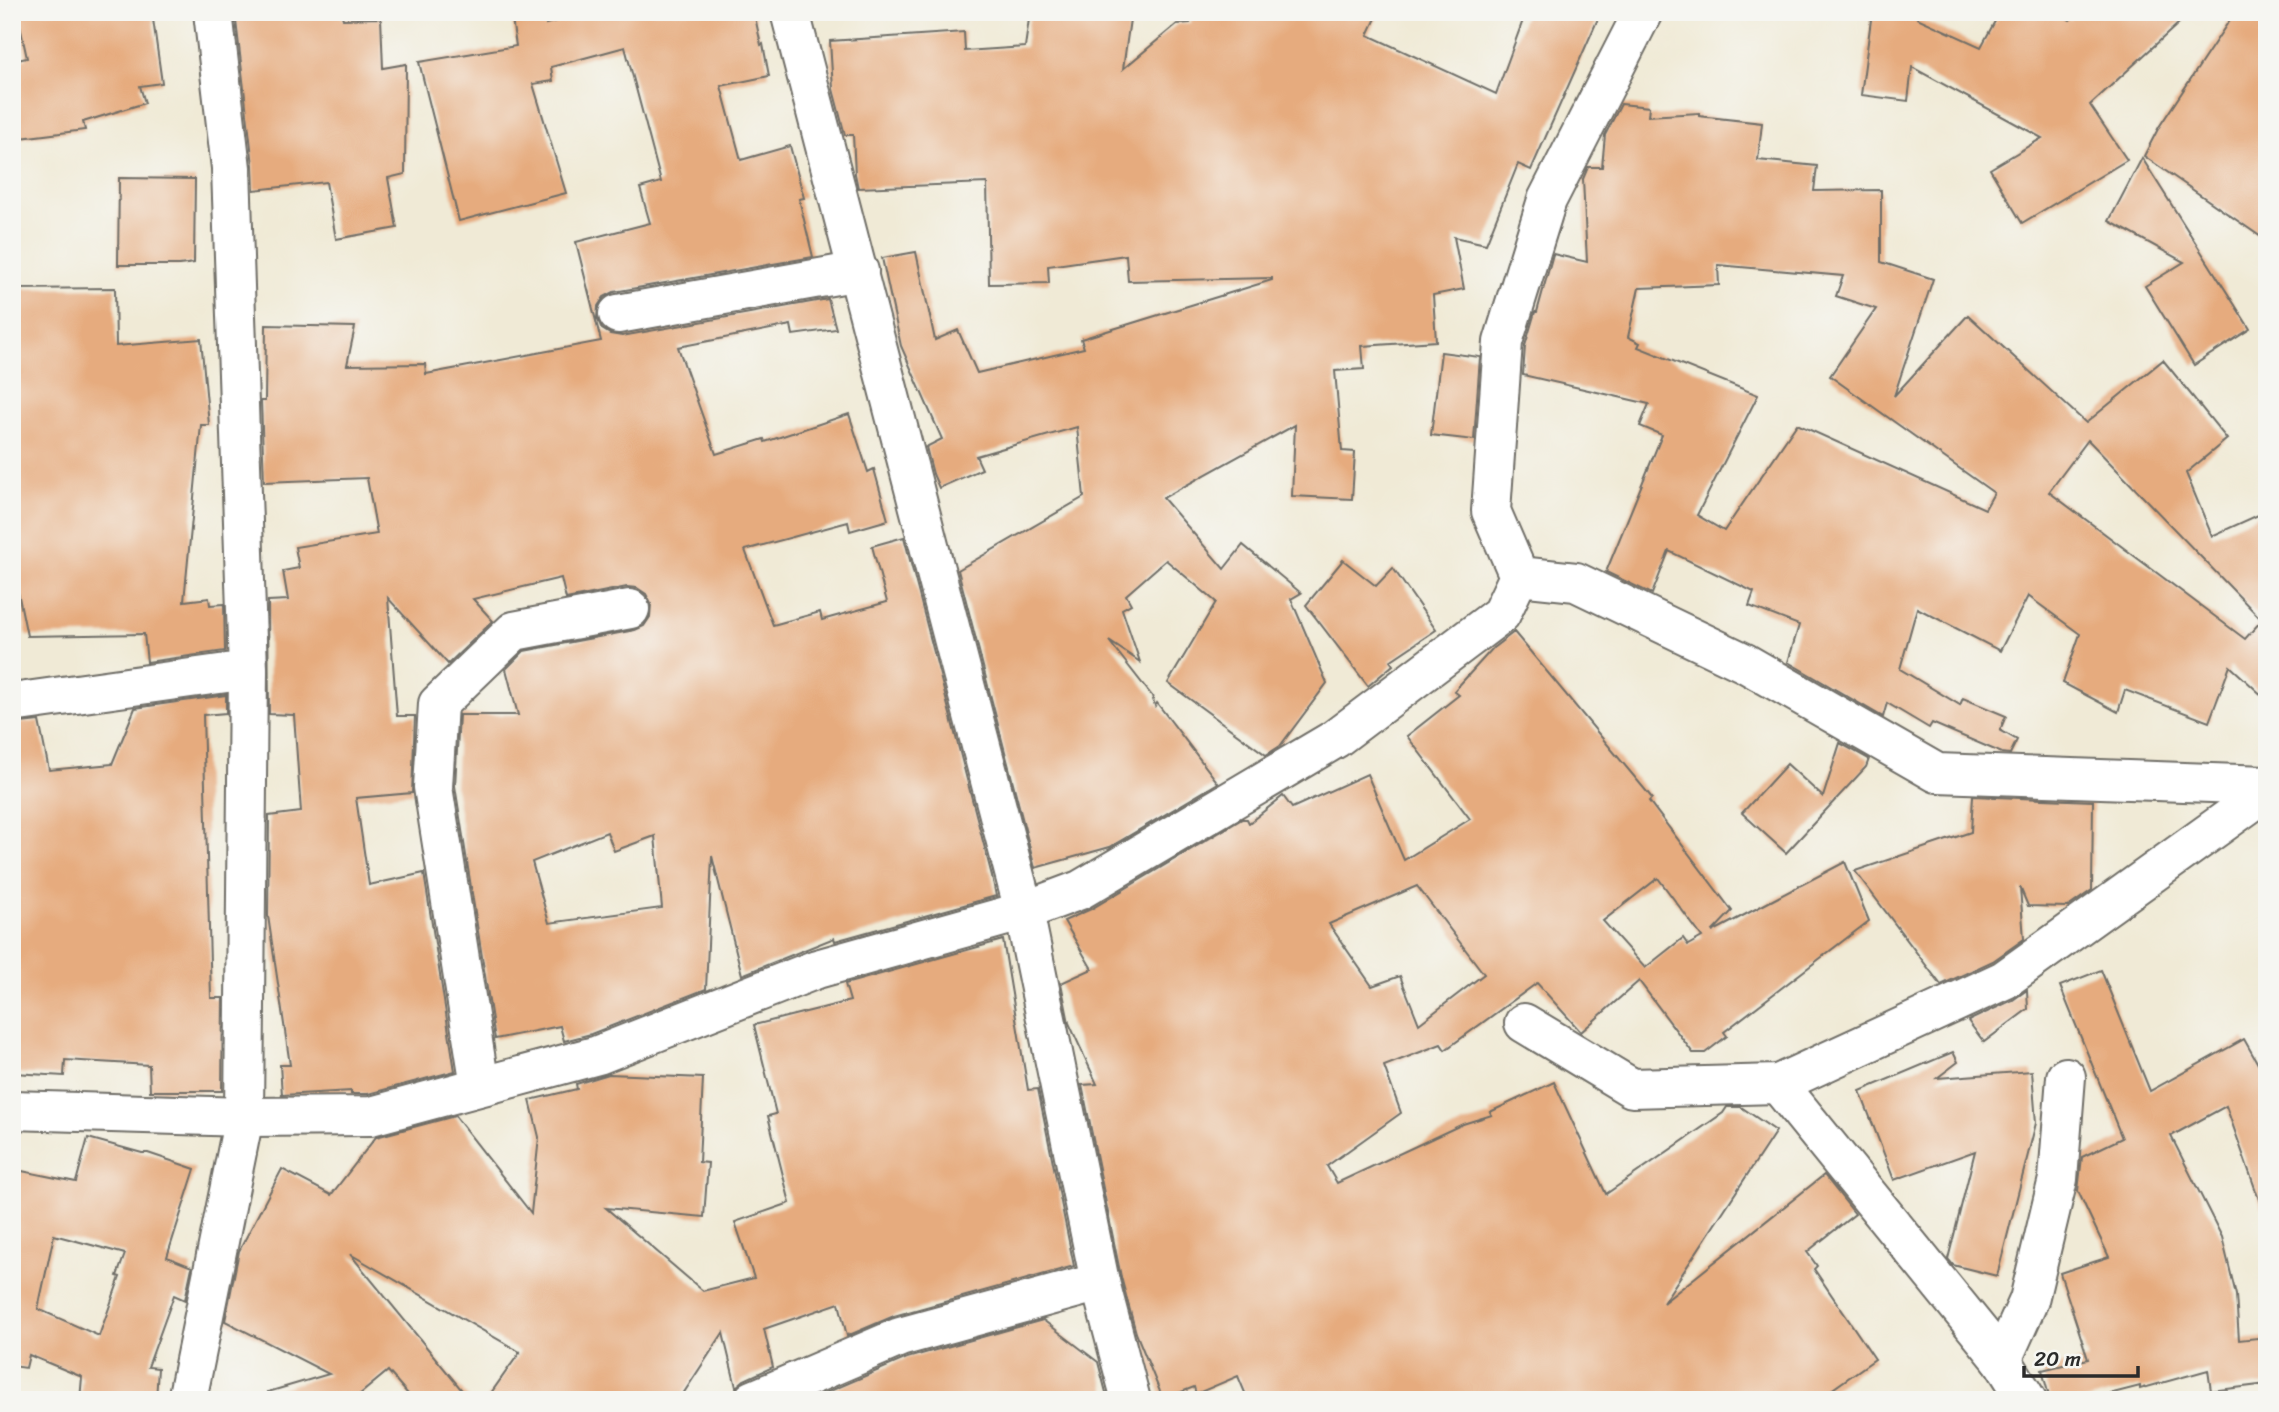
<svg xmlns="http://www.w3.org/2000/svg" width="2279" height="1412" viewBox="0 0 2279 1412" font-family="Sriracha,sans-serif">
  <rect width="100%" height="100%" fill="#f6f6f2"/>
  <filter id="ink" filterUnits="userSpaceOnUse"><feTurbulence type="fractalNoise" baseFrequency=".0143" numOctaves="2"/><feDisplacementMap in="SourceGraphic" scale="14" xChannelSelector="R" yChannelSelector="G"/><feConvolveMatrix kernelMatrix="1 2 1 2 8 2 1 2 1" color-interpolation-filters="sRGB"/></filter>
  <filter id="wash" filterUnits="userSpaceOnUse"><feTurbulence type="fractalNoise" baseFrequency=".00686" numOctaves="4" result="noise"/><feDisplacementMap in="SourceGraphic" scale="28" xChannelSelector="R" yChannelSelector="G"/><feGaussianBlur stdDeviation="1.57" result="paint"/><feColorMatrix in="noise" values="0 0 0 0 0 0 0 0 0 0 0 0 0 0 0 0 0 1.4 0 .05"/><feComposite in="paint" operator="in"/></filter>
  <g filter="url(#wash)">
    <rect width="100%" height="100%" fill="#f0ead6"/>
    <g id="blocks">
      <g fill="#e6ab7e" fill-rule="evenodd">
        <path d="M17 12H152L162 83 140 86 145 103 83 122 85 130 12 139V61L27 58Z"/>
        <path d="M235 12H341L343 19 381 18 383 68 406 64 405 174 388 178 397 228 336 239 326 182 254 190 253 165Z"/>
        <path d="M511 12H544L546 24 590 12H754L761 45 763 44 769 76 721 86 741 160 790 146 804 198 799 199 813 257 614 292 604 297 598 306 597 318 602 329 610 334 622 336 828 299 836 329 793 335 791 325 678 347 716 454 764 439 765 442 849 414 868 472 874 469 888 520 850 531 848 522 745 550 773 625 820 612 822 620 887 602 872 546 904 537 992 876 996 896 835 941 834 938 742 975 712 856 706 989 591 1034 564 1041 560 1026 495 1039 455 786 459 715H518L506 669 524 651 635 630 644 626 650 617 651 604 646 594 637 588 627 587 566 599 561 578 473 599 493 621 448 664 388 598 397 716H415L412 793 356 798 369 885 424 873 455 1071 368 1094H351V1091L282 1095 280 1065H290L268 916 269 816 301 812 294 715 269 714 268 601 288 600 283 571 299 568 295 547 377 534 367 478 264 482 261 401H265L266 325 355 327 347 365 425 364 426 374 601 341 576 242 650 223 640 188 661 182 625 47 551 67 553 81 533 84 566 193 459 221 419 62 516 46ZM607 832 614 851 655 836 662 908 549 923 532 862Z"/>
        <path d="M1030 12H1131L1123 69 1177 24 1190 23 1195 12H1379L1368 35 1496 94 1526 12H1601L1531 170 1518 164 1486 244 1454 237 1464 289 1433 295 1436 341 1362 346 1364 369 1335 371 1342 451 1355 452 1352 499 1292 496 1295 425 1163 498 1224 569 1243 545 1301 593 1291 599 1327 683 1280 746 1266 755 1168 683 1216 602 1166 560 1126 595 1131 604 1122 609 1140 662 1109 641 1152 696 1155 706 1157 703 1218 783 1110 847 1035 868 958 570 1084 497 1077 427 976 456 982 469 939 488 933 474 926 447 942 439 901 346 882 258 916 252 935 340 958 330 977 373 1084 348 1081 339 1272 280V278L1128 281 1126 255 1048 266 1049 283 989 284 987 183 858 188 855 174 853 135H845L833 89 830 41 964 32 965 51 1025 47Z"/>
        <path d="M1872 12H1918L1917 18 1981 47 2000 12H2057L2070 20 2079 12H2191L2090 105 2127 160 2022 223 1990 169 2042 138 1912 67 1908 101 1861 95Z"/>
        <path d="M2235 12H2267V241L2144 156 2159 127Z"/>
        <path d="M1621 104 1649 107 1648 116 1699 113V116L1762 123 1758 160 1817 166 1814 191 1881 190V262L1933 279 1894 396 1968 315 2086 423 2163 360 2227 439 2186 473 2212 536 2267 511V700L2230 666 2209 722 2125 690 2118 712 2063 683 2080 634 2028 596 2000 651 1917 608 1900 669 1960 705 1963 698 2006 716 2000 730 2017 740 2010 754 2002 753 1932 723 1929 728 1887 703 1883 717 1788 662 1799 625 1749 606 1754 592 1669 551 1652 594 1606 572 1662 435 1640 426 1649 404 1523 375 1525 346 1535 312H1537L1553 254 1587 262 1583 179 1588 167H1602L1605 135ZM1718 265 1843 276 1836 296 1876 309 1830 376 1994 493 1985 509 1797 424 1724 531 1697 515 1758 395 1638 347 1640 343 1628 337 1639 288 1719 285ZM2088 440 2262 620 2245 639 2049 492Z"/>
        <path d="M2142 158 2250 329 2194 365 2145 286 2184 262 2109 221Z"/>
        <path d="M119 178 195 179 194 263 179 265H118Z"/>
        <path d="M115 288 116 346 201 339 209 425H201L184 601 209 598 210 605 224 604 225 651 147 662 144 634 27 636 17 587H12V289Z"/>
        <path d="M1441 352 1480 357 1474 440 1431 435Z"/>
        <path d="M1343 560 1376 586 1393 568 1436 630 1390 661 1393 665 1368 686 1306 605Z"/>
        <path d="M1514 632 1652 798 1649 801 1732 911 1712 932 1845 862 1869 921 1724 1032 1727 1036 1705 1053H1693L1639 981 1581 1032 1537 983 1445 1050 1441 1044 1384 1066 1401 1113 1327 1166 1337 1183 1463 1124 1492 1115 1490 1112 1554 1082 1606 1194 1723 1113 1727 1107H1741L1776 1131 1663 1303 1824 1175 1855 1214 1807 1252 1817 1266 1814 1269 1875 1359 1817 1400H1248L1238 1376 1196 1394 1194 1387 1163 1399 1136 1333 1121 1277 1082 1085 1097 1084 1069 1023 1061 983 1092 969 1064 921 1091 909 1242 819H1247L1249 823 1283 796 1292 808 1367 774 1404 860 1470 819 1407 736 1459 695 1454 691 1493 648ZM1658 878 1702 937 1688 945 1683 938 1645 968 1603 921ZM1417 886 1484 974 1419 1024 1400 976 1372 986 1329 924Z"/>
        <path d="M226 695V713L203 715 211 998H223L222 1091H150L149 1065 65 1060 64 1076 14 1073 15 1053H12V724L39 721 49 770 112 764 135 708Z"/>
        <path d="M1840 743 1869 759 1866 767 1786 853 1742 813 1787 764 1823 797Z"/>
        <path d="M1973 796 2093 801 2092 890 2068 907 2028 906 2020 887 2024 939 1993 961 1941 985 1855 871 1971 832Z"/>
        <path d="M1003 940 1028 1090 1038 1089 1074 1266 894 1316 847 1336 839 1303 764 1329 773 1367 744 1380 736 1387 723 1333 679 1400H486L520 1352 350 1254 470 1400H413L388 1371 353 1400H269L268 1392 329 1374 225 1321 239 1251 282 1169 331 1195 376 1137 455 1116 531 1213 539 1137 530 1100 577 1089 576 1084 609 1074 703 1078 699 1162 708 1163 704 1217 606 1208 703 1291 754 1278 735 1222 790 1203 768 1116 776 1114 754 1025 850 1001 845 984Z"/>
        <path d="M2101 970 2150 1091 2244 1039 2267 1080V1208H2262L2226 1106 2171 1136 2222 1237 2236 1295 2239 1340 2267 1337V1384L2211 1391 2208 1370 2140 1389V1386L2086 1400H2050L2042 1370 2088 1359 2060 1273 2109 1257 2078 1191 2082 1157 2122 1138 2060 986Z"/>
        <path d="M2027 990 2028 1009 1984 1042 1968 1021 2013 1000Z"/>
        <path d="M1953 1052 1958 1062 1937 1078 2032 1071 2036 1123 1997 1276 1953 1265 1948 1259 1975 1151 1894 1180 1860 1091Z"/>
        <path d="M88 1138 142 1153H148L195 1169 167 1257 192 1267 185 1300 174 1295 148 1367 158 1368 156 1400H80L82 1377 29 1355 26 1368 12 1366V1169L76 1182ZM54 1235 125 1254 117 1276 120 1277 99 1336 38 1309Z"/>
        <path d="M1043 1320 1098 1362 1108 1400H809L907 1358Z"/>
      </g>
    </g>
  </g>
  <g filter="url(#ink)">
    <use href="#blocks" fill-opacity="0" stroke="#706e67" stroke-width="2"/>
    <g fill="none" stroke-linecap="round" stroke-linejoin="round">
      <defs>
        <g id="minor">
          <path d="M790 12 1024 911 1100 1282 1131 1400"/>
          <path d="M618 314 859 271"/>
          <path d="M1519 576 1576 582 1745 663 1937 773 2267 785"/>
          <path d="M12 703 248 670"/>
          <path d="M1524 1023 1632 1088 1778 1084 2004 980 2267 791"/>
          <path d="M1778 1084 2002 1360 2027 1400"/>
          <path d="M480 1086 433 787 438 704 514 631 630 609"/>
          <path d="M12 1110 244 1117 371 1116 598 1055 817 969 1024 911 1080 890 1335 739 1501 614 1519 576 1491 511 1503 342 1547 200 1643 12"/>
          <path d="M2002 1360 2029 1300 2058 1179 2066 1077"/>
          <path d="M187 1400 244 1117 248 670 231 168 213 12"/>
          <path d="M753 1400 900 1337 1100 1282"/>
        </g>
      </defs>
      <use href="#minor" stroke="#706e67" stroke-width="42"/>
      <use href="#minor" stroke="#fff" stroke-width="38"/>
    </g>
  </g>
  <rect width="2279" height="1412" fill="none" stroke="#f6f6f2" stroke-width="42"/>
  <path d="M2024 1366v10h114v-10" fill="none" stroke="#2b2b2b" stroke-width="3.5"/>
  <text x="2034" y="1366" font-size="21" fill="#2b2b2b" stroke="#f6f6f2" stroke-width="5" paint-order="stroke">20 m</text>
</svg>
